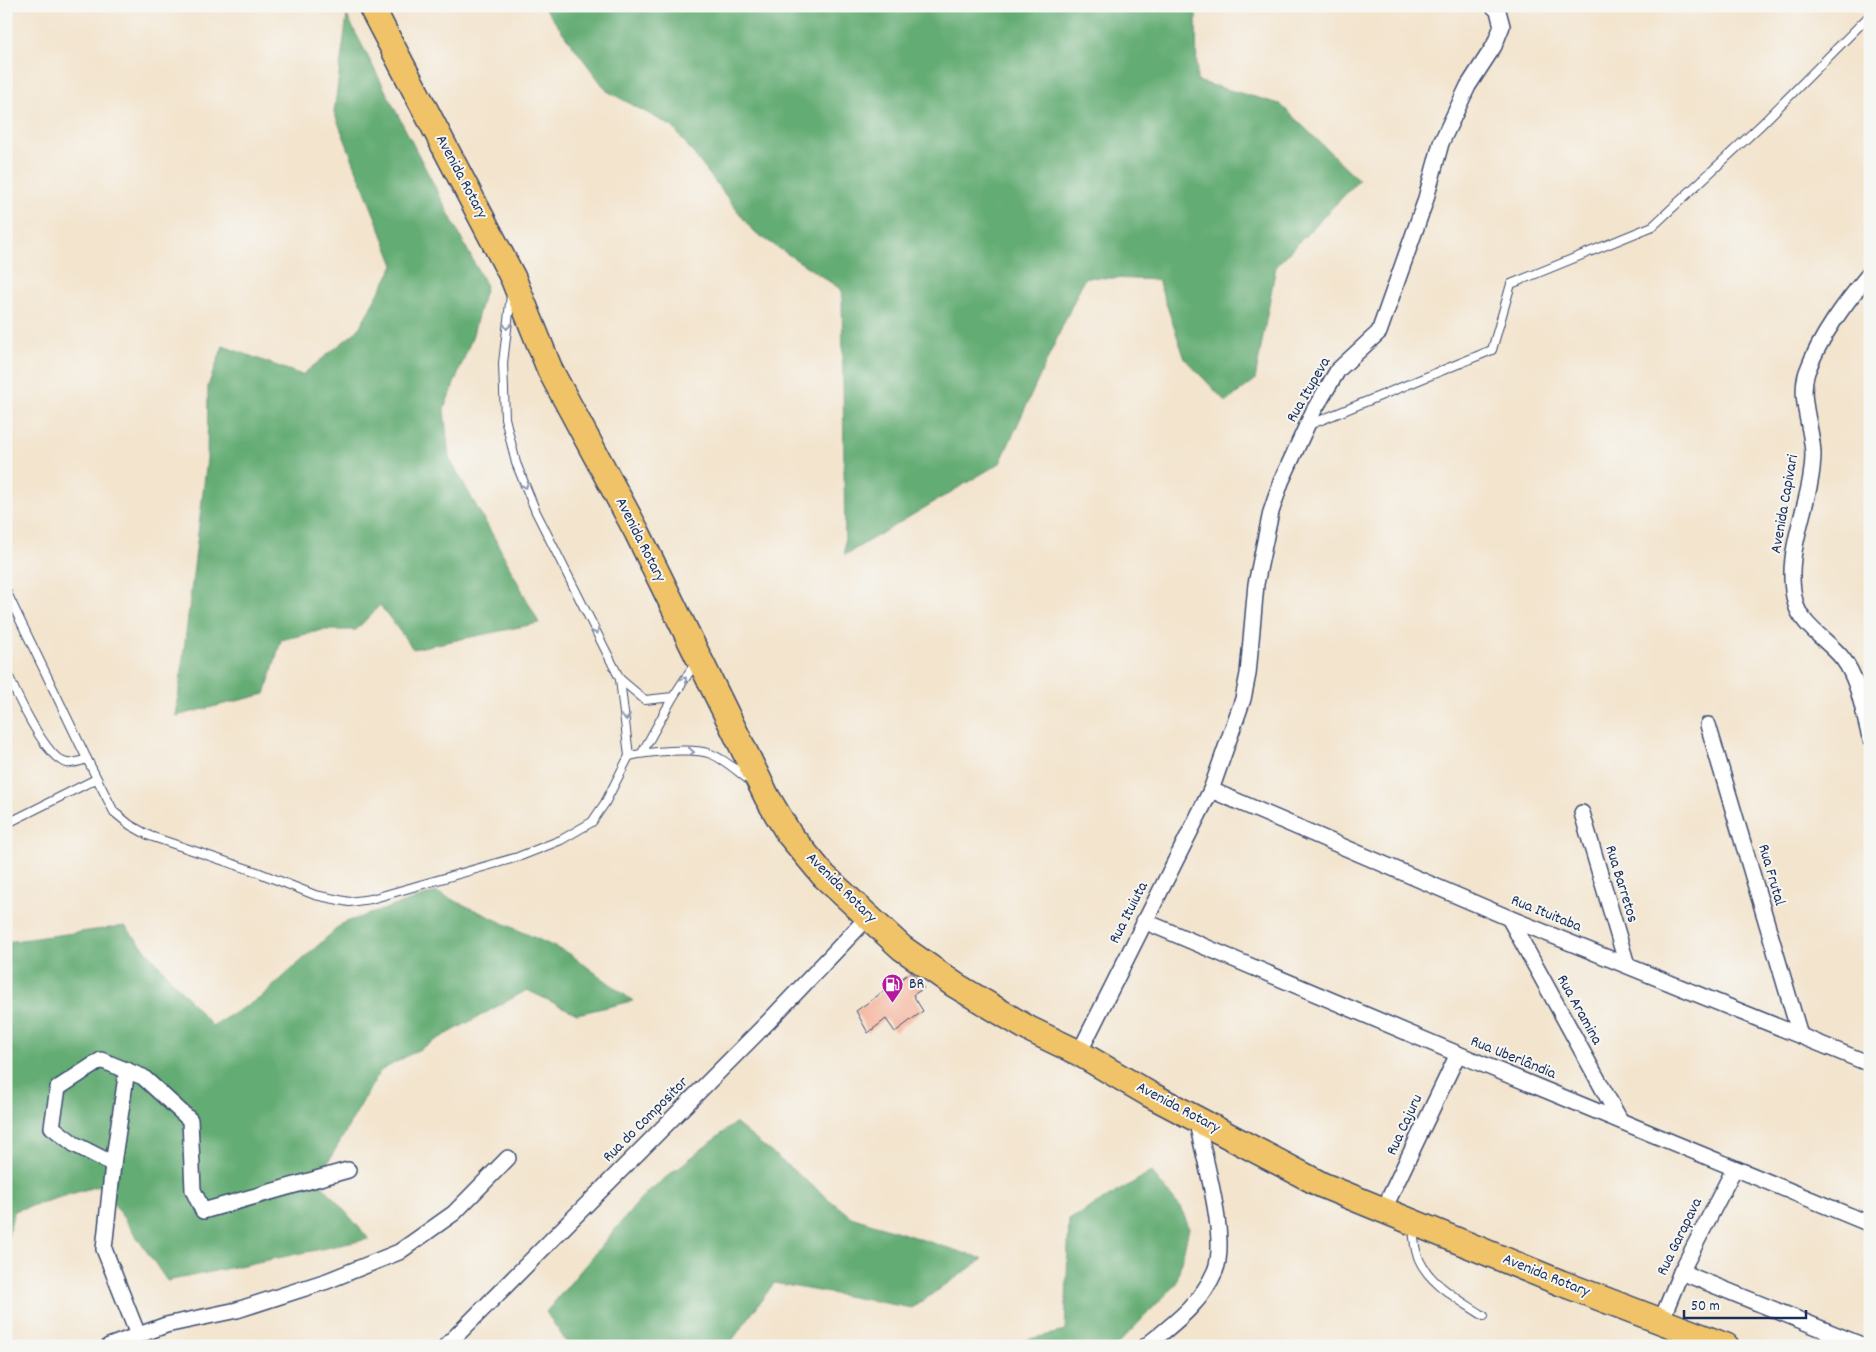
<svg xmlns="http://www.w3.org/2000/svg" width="1876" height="1352" viewBox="0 0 1876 1352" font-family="Dekko,sans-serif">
  <rect width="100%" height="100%" fill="#f6f6f2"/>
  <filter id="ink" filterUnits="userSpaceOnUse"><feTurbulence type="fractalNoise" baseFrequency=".02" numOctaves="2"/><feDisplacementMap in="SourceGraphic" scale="10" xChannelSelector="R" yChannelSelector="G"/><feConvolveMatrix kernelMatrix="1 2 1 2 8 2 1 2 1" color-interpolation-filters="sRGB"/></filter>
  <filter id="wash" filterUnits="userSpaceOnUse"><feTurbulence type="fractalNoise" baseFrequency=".0096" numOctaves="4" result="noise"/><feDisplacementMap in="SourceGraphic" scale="20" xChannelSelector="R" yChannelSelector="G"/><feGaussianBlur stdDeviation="1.12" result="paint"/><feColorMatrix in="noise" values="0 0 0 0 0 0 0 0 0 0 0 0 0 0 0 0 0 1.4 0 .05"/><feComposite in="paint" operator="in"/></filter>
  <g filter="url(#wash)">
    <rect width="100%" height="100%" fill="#f3e4cd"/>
    <g fill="#63ac73" stroke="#3f6e68">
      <path d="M543 6H1191L1196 13 1197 81 1280 104 1359 180 1276 266 1255 380 1226 402 1185 359 1158 280 1085 277 1000 463 845 555 842 290 753 231 673 127 607 91Z"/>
      <path d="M347 16 486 286 472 338 444 409 449 458 495 539 539 623 413 649 380 605 356 630H323L281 640 265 694 176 716 207 459 208 386 223 346 302 375 358 330 394 265 334 112Z"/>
      <path d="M436 892 570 954 633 1001 577 1014 527 990 380 1071 318 1180 369 1239 167 1281 101 1185 14 1211 6 1244V942L125 926 212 1026 260 998 343 923Z"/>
      <path d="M735 1123 851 1217 983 1259 912 1308 774 1283 728 1346H569L546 1312 645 1194Z"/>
      <path d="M1151 1172 1181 1208 1189 1228 1176 1284 1116 1346H999L1065 1331 1069 1220Z"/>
    </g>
    <g id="blocks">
      <path fill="#f5af95" d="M911 972 924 988 913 995 923 1011 895 1032 886 1019 868 1033 856 1011Z"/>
    </g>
  </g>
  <g filter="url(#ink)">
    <use href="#blocks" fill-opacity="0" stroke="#3b4a6f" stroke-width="1"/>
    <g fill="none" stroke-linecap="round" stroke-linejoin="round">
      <defs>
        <g id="lane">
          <path d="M1309 425 1492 350 1511 284 1653 226 1762 124 1870 15"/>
          <path d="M6 591 87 759 114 812 130 825 150 836 257 872 315 895 349 902 371 899 518 857 561 840 592 822 605 803 629 756 620 679 536 512 516 463 505 418 503 363 511 295"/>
          <path d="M6 669C13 688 46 760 67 763 73 764 81 761 87 759"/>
          <path d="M620 679 645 700 673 697"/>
          <path d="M642 753 673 697 696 662"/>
          <path d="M629 756C648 752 694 747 711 754 726 760 737 771 750 781"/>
          <path d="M6 824 96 779"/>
          <path d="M1413 1227C1414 1236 1414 1246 1417 1254 1426 1283 1460 1300 1484 1316"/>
        </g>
        <g id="street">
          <path d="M1870 273C1846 302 1820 336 1807 372 1798 398 1813 429 1813 455 1812 506 1781 553 1796 605 1802 626 1829 641 1843 659 1859 680 1863 712 1870 737"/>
          <path d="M1708 725 1800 1035"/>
          <path d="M1211 790 1509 918 1870 1064"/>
          <path d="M1582 813 1627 965"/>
          <path d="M1509 918 1620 1120"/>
          <path d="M1144 921 1458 1054 1870 1224"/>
          <path d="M1079 1053 1211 790 1243 699 1248 674 1256 584 1271 512 1281 482 1314 410 1338 370 1379 332 1425 202 1441 143 1468 86 1494 46 1502 26 1498 11 1493 6"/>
          <path d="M113 1164 127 1070"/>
          <path d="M1383 1211 1458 1054"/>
          <path d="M1681 1272 1864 1346"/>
          <path d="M1661 1321 1681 1272 1734 1169"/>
          <path d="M138 1335 104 1249 113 1164 74 1144 52 1127 58 1088 101 1060 143 1077 190 1120 193 1190 203 1211 348 1170"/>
          <path d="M109 1346 166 1325 237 1310 327 1281 399 1252 454 1213 508 1158"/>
          <path d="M446 1346 769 1021 869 916"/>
          <path d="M1146 1346C1173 1324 1201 1304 1215 1271 1229 1240 1203 1154 1196 1118"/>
        </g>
        <path id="primary" d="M371 6 513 278 550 370 637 532 767 797 789 834 824 876 902 948 955 985 1029 1029 1079 1053 1149 1094 1322 1185 1561 1283 1726 1346"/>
      </defs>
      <use href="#lane" stroke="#3b4a6f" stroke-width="10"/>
      <use href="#street" stroke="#3b4a6f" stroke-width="18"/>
      <use href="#primary" stroke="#3b4a6f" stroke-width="28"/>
      <use href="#lane" stroke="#fff" stroke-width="8"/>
      <use href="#street" stroke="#fff" stroke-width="15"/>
      <use href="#primary" stroke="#f0c369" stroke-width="25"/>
    </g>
    <defs><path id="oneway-chevron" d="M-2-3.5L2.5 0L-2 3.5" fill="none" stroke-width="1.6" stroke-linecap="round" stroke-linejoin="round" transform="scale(1.25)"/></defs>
    <g stroke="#8d97ae">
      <use href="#oneway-chevron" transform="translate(507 326) rotate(97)"/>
      <use href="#oneway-chevron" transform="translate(525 485) rotate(67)"/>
      <use href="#oneway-chevron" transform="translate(596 631) rotate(63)"/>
      <use href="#oneway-chevron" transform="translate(684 680) rotate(-57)"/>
      <use href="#oneway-chevron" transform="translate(626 717) rotate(82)"/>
      <use href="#oneway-chevron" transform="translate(691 752) rotate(3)"/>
    </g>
  </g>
  <defs>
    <symbol id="fuel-pin" viewBox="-11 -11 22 30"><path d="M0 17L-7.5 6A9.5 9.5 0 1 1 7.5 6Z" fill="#b5179e" stroke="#f6f6f2"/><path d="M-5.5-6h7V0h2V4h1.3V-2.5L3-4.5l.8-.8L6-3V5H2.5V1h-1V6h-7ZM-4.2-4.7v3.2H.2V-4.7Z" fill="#fff"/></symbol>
  </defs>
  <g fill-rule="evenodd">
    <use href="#fuel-pin" x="880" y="972" width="25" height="34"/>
  </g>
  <g text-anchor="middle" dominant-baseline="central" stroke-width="4" stroke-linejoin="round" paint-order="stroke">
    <g font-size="16" fill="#1b2f5e" stroke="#f6f6f2">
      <text transform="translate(461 177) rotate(62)">Avenida Rotary</text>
      <text transform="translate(1309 390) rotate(-60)">Rua Itupeva</text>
      <text transform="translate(1785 504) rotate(-80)">Avenida Capivari</text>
      <text transform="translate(640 540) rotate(63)">Avenida Rotary</text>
      <text transform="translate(1771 875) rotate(74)">Rua Frutal</text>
      <text transform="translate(1621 884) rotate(73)">Rua Barretos</text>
      <text transform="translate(841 888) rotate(45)">Avenida Rotary</text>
      <text transform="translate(1129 913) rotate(-63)">Rua Ituiuta</text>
      <text transform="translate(1546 914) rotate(22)">Rua Ituitaba</text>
      <text transform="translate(1579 1010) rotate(61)">Rua Aramina</text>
      <text transform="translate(1513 1058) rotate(22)">Rua Uberlândia</text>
      <text transform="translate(1178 1108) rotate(28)">Avenida Rotary</text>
      <text transform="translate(646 1120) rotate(-45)">Rua do Compositor</text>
      <text transform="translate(1405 1125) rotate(-65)">Rua Cajuru</text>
      <text transform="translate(1680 1237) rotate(-64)">Rua Garapava</text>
      <text transform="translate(1546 1276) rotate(22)">Avenida Rotary</text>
    </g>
    <g font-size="16" fill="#1b2f5e" stroke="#f6f6f2" text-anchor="start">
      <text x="909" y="984">BR</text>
    </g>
  </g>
  <rect width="1876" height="1352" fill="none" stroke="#f6f6f2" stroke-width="25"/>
  <path d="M1684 1310v8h122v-8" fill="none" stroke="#1b2f5e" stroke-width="2.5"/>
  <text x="1691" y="1310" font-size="15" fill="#1b2f5e" stroke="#f6f6f2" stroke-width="4" paint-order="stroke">50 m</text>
</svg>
